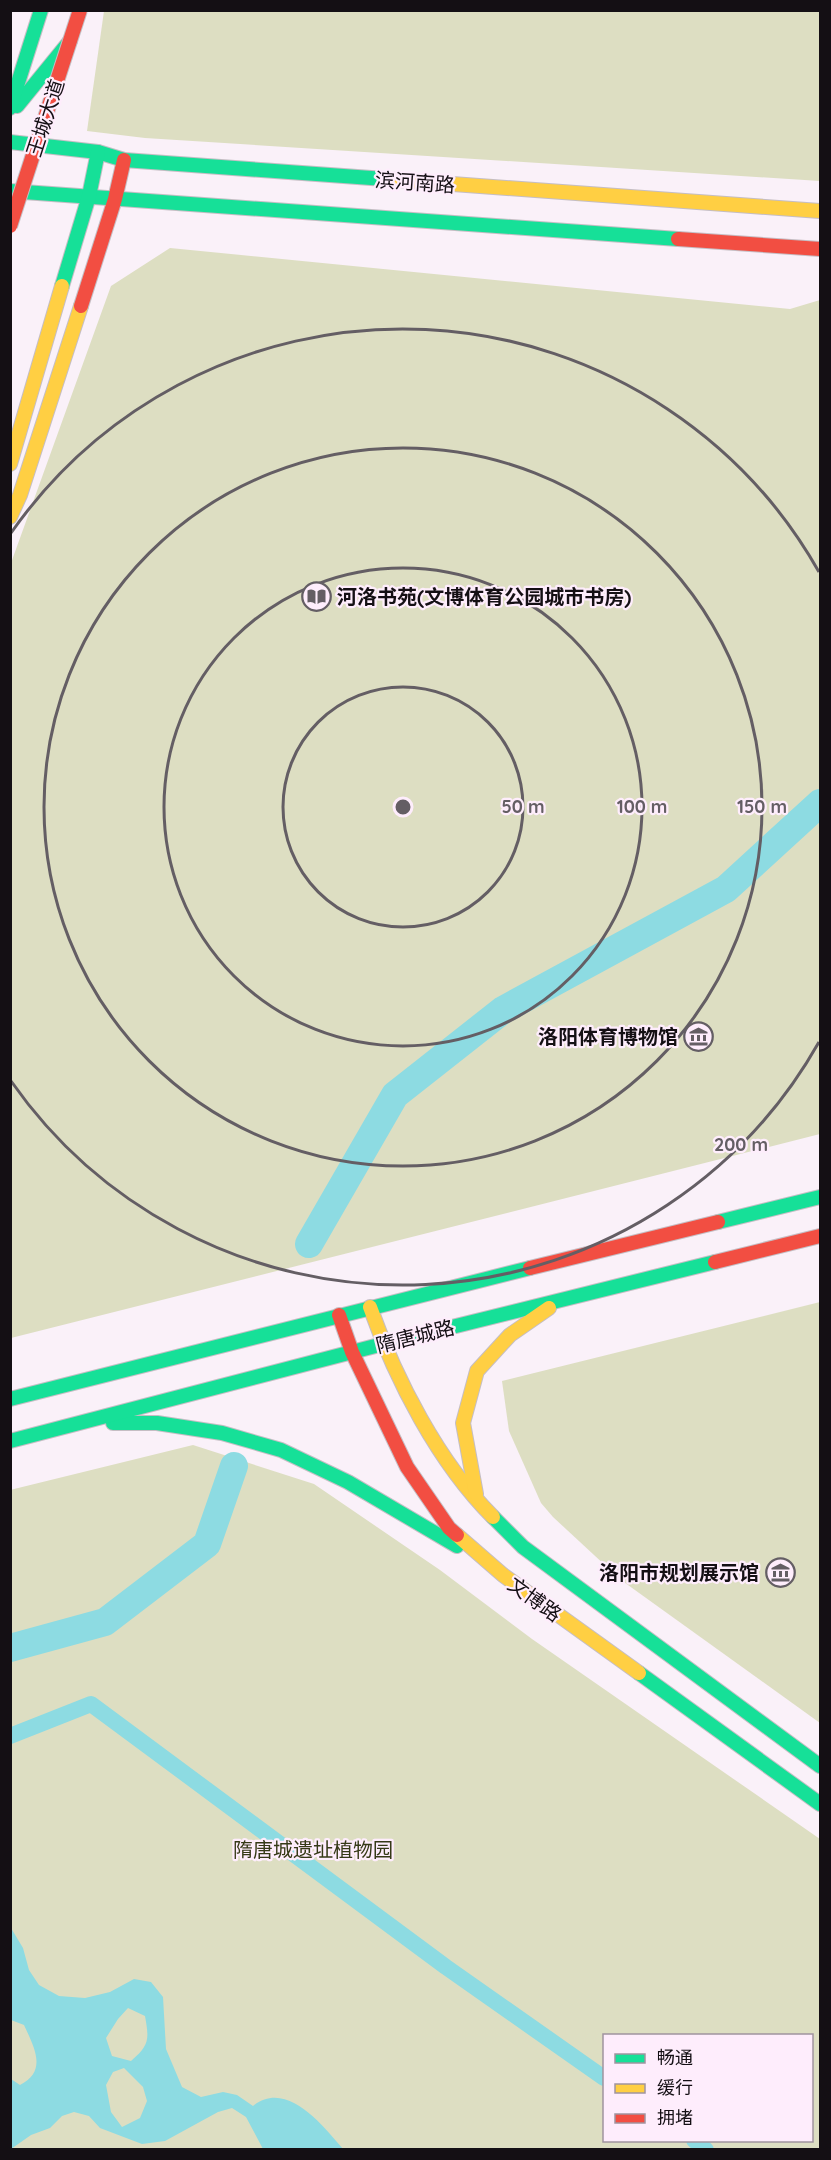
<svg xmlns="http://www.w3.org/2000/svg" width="831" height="2160" viewBox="0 0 831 2160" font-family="Quicksand,'Noto Sans SC',sans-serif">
  <rect width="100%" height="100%" fill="#faf1f9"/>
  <g fill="#dddec2" fill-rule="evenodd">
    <path d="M104 11H820V181L145 138 87 131Z"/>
    <path d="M170 248 790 309 820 300V1134L11 1338V563L111 286Z"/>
    <path d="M820 1302V1723L621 1580 553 1517 541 1503 509 1431 502 1381Z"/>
    <path d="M193 1445 314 1484 440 1570 532 1639 820 1839V2149H11L10 1490ZM604 2036H812V2140H604Z"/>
  </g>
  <path fill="#8ddbe2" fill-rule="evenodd" d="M11 1928 23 1948 29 1970 39 1985 59 1996 85 1998 110 1992 134 1979 151 1982 163 1997 166 2049 182 2087 201 2097 223 2092 237 2095 253 2106C287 2079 323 2126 343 2149H263L246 2117 232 2108 218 2112 165 2141 142 2144 100 2128 89 2116 74 2112 62 2116 50 2128 31 2135 11 2149V2079L20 2085C48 2071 34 2047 24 2025L11 2020ZM128 2008 145 2016C149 2039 150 2045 131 2061L112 2056 106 2038 118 2019ZM124 2068 143 2087 147 2101 140 2118 122 2127 111 2112 106 2085 113 2072Z"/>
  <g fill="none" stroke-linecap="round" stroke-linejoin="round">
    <g stroke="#8ddbe2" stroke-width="16">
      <path d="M10 1736 91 1704 446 1967 604 2078"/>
      <path d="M694 2140 706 2150"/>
    </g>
    <g stroke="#8ddbe2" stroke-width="28">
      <path d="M309 1244 395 1095 503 1010 726 889 820 803"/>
      <path d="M10 1648 105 1622 207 1544 234 1466"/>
    </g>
    <defs>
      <g id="fast">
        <path d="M17 106 70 41"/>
        <path d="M10 108 41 10"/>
        <path d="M10 142 98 152 124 160 385 179"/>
        <path d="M10 191 678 239"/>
        <path d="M62 286 89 196 98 152"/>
        <path d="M718 1222 820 1197"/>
        <path d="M10 1399 530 1268"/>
        <path d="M113 1423H157L222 1433 281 1450 348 1482 457 1546"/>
        <path d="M10 1441 383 1344 715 1262"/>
        <path d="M493 1517 523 1547 820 1766"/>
        <path d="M639 1673 820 1804"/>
      </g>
      <g id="slow">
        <path d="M385 179 820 211"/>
        <path d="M10 464 62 286"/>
        <path d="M10 517 20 495 81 306"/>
        <path d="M370 1307C396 1380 438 1462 493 1517"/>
        <path d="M476 1494 463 1423 477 1371 510 1335 549 1308"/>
        <path d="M457 1535 503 1575 639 1673"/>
      </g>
      <g id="jam">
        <path d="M678 239 820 249"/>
        <path d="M81 306 115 199 124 160"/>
        <path d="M715 1262 820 1236"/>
        <path d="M530 1268 718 1222"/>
        <path d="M339 1315 352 1352 407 1467 449 1528 457 1535"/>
      </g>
    </defs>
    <use href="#fast" stroke="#c5bec4" stroke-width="16"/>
    <use href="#slow" stroke="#c5bec4" stroke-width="16"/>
    <use href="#jam" stroke="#c5bec4" stroke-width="16"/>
    <use href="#fast" stroke="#16e098" stroke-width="14"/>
    <use href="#slow" stroke="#ffcf43" stroke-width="14"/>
    <use href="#jam" stroke="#f24e42" stroke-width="14"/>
    <defs>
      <path id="jam-bridge" d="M10 226 80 10"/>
    </defs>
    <use href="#jam-bridge" stroke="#c5bec4" stroke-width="16" stroke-linecap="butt"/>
    <use href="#jam-bridge" stroke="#f24e42" stroke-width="14"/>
  </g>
  <g fill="none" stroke="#645e64" stroke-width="3">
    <circle cx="403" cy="807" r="120"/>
    <circle cx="403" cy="807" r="239"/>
    <circle cx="403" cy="807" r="359"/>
    <path d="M819 1042A478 478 0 0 1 11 1081M11 533A478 478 0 0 1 819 572"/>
  </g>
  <defs>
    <symbol id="library-ring" viewBox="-11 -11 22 22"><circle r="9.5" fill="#feedfc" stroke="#645e64" stroke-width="1.5"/><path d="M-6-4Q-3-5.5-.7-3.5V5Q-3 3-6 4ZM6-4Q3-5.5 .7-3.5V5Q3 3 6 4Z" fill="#645e64"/></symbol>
    <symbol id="museum-ring" viewBox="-11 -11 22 22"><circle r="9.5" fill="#feedfc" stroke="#645e64" stroke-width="1.5"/><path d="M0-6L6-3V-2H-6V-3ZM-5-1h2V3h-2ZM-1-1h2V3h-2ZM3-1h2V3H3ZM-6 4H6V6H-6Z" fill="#645e64"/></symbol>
  </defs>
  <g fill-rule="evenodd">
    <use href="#library-ring" x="300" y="580" width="33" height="33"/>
    <use href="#museum-ring" x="682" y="1020" width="33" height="33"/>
    <use href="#museum-ring" x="764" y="1556" width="33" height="33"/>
  </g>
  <g text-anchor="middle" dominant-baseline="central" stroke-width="4.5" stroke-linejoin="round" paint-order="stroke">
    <g font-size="20" fill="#140f14" stroke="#feedfc">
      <text transform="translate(45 118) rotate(-72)">王城大道</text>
      <text transform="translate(415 182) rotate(4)">滨河南路</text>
      <text transform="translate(415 1336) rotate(-14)">隋唐城路</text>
      <text transform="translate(535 1599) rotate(36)">文博路</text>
    </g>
    <g font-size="20" font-weight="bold" fill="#140f14" stroke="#feedfc" text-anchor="end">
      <text x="337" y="596" text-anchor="start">河洛书苑(文博体育公园城市书房)</text>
      <text x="678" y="1036">洛阳体育博物馆</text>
      <text x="759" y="1572">洛阳市规划展示馆</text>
    </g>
    <g font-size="20" fill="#353916" stroke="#feedfc">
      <text x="313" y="1849">隋唐城遗址植物园</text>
    </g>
  </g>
  <circle cx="403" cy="807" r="9" fill="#645e64" stroke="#feedfc" stroke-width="3"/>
  <g font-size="18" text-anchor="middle" font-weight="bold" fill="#645e64" stroke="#feedfc" stroke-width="4.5" stroke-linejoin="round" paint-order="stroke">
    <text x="523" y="813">50 m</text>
    <text x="642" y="813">100 m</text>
    <text x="762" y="813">150 m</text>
    <text x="741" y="1151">200 m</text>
  </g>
  <rect width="831" height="2160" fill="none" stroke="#140f14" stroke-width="24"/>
  <rect x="603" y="2034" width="210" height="108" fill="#feedfc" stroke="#a0949f" stroke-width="1.5"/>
  <rect x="615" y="2054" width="30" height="9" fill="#16e098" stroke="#a0949f" stroke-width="1.5"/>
  <text x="657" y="2064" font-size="18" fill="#140f14">畅通</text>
  <rect x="615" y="2084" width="30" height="9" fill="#ffcf43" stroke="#a0949f" stroke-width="1.5"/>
  <text x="657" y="2094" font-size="18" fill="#140f14">缓行</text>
  <rect x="615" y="2114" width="30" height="9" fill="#f24e42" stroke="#a0949f" stroke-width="1.5"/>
  <text x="657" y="2124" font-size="18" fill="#140f14">拥堵</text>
</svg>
